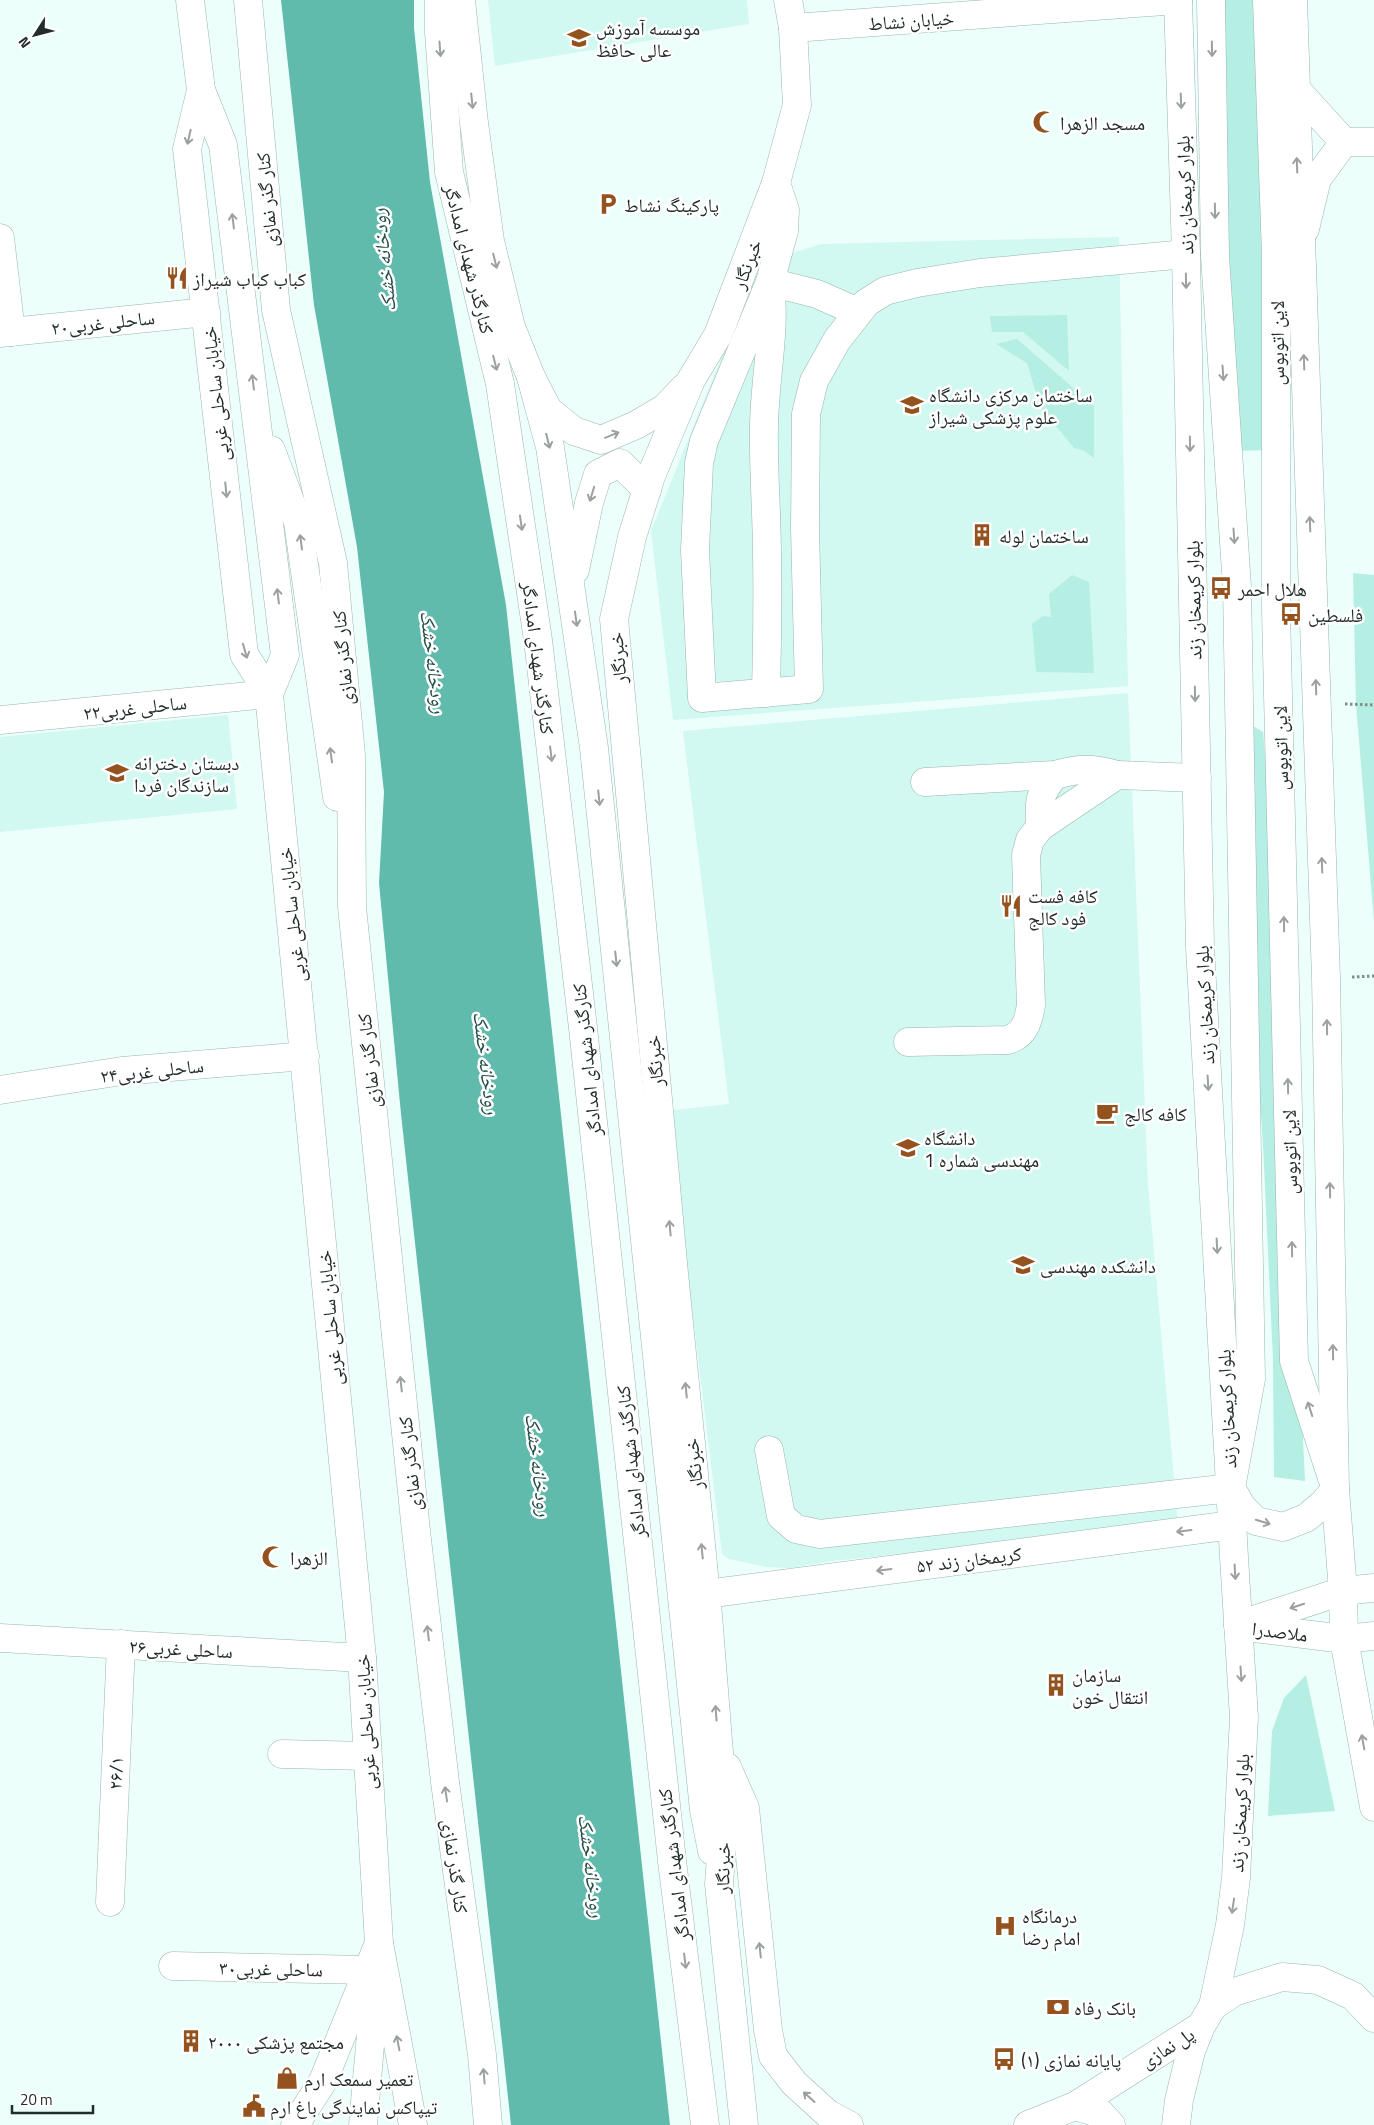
<svg xmlns="http://www.w3.org/2000/svg" width="1374" height="2125" viewBox="0 0 1374 2125" font-family="'Titillium Web','Noto Naskh Arabic',sans-serif">
  <rect width="100%" height="100%" fill="#edfffb"/>
  <g fill="#d1f8f1">
    <path d="M488 0H747L749 24 495 66Z"/>
    <path d="M1119 237 1128 686 673 720 651 531 753 280 764 266 777 258 821 244Z"/>
    <path d="M1128 693 1148 1185 1178 1525 833 1561 789 1568 766 1567 729 1559 722 1554 687 1268 665 1111 729 1104 683 731Z"/>
    <path d="M228 715 237 809 0 832V737Z"/>
  </g>
  <g fill="#b5eee3">
    <path d="M1222 0H1257L1270 450 1234 451Z"/>
    <path d="M1067 315 1069 371 1023 332H992L990 316Z"/>
    <path d="M1017 339 1094 406V458L1083 450 1074 448 1040 406 1027 363 996 344Z"/>
    <path d="M1353 573 1374 575V922L1356 704Z"/>
    <path d="M1072 575 1089 582 1094 673 1036 672 1032 624 1043 616 1051 617 1049 594Z"/>
    <path d="M1253 726 1263 732 1278 911 1305 1481 1274 1477 1273 1360 1263 1145 1253 993 1245 732Z"/>
    <path d="M1306 1675 1335 1811 1268 1816 1272 1731 1284 1698Z"/>
  </g>
  <path fill="#61bbac" d="M281 0H414V28L430 182 506 605 670 2125H511L401 1114 379 883 384 792 357 547 314 305Z"/>
  <g fill="none" stroke-linecap="round" stroke-linejoin="round">
    <defs>
      <g id="minor">
        <path d="M1267 0 1276 255V611L1294 1361 1332 1478"/>
        <path d="M1294 87 1344 142"/>
        <path d="M1344 142H1374"/>
        <path d="M776 183 785 210 784 231 770 282 704 441 699 463 695 550 702 698 809 689 805 529 806 414 814 381 837 340 866 303 885 291 917 283 980 273 1186 254"/>
        <path d="M1305 229 1317 179 1344 142"/>
        <path d="M0 238 11 332"/>
        <path d="M0 333 206 312"/>
        <path d="M766 693C767 648 768 602 767 557 767 513 763 469 764 425 765 375 776 331 770 282L817 294 858 312"/>
        <path d="M0 720 269 694"/>
        <path d="M925 782 1055 775C1079 768 1093 768 1117 775"/>
        <path d="M1040 827C1039 802 1038 795 1055 775"/>
        <path d="M908 1042 1008 1040C1025 1034 1028 1022 1031 1005L1026 855 1030 840 1040 827 1117 775 1197 778"/>
        <path d="M0 1090 122 1071 305 1056"/>
        <path d="M769 1450 781 1516 796 1529 820 1534 1231 1488 1251 1379 1237 587 1215 256 1211 0"/>
        <path d="M0 1638 362 1658"/>
        <path d="M282 1754 367 1756"/>
        <path d="M110 1902 121 1644"/>
        <path d="M173 1966 368 1970"/>
      </g>
      <g id="major">
        <path d="M190 0 201 90 223 145 285 655 269 694"/>
        <path d="M248 0 276 310 333 563 351 755 352 907 416 1531 445 1782 482 2055 488 2125"/>
        <path d="M439 0V32L449 172 500 384 538 640 583 1028 672 1861 705 2125"/>
        <path d="M461 0 474 123 490 241 511 327 531 377 548 410 574 431 601 440 636 425 665 408 684 388"/>
        <path d="M1178 0 1186 254 1200 947 1234 1557 1244 1717 1236 1878 1230 1925 1213 2006"/>
        <path d="M1293 0 1326 978 1335 1489 1343 1591 1344 1639 1374 1807"/>
        <path d="M793 28 1178 0"/>
        <path d="M201 90 187 149 244 654 269 694 362 1658 379 1943 413 2125"/>
        <path d="M531 377 550 447 594 748 704 1810 712 1851"/>
        <path d="M271 450 298 522 337 797"/>
        <path d="M575 570 589 503 598 474 620 463 647 490"/>
        <path d="M1231 1488 1242 1507 1256 1521 1283 1527 1306 1518 1324 1503 1335 1489"/>
        <path d="M706 1594 1232 1525"/>
        <path d="M1238 1625 1343 1591 1374 1588"/>
        <path d="M1246 1627 1344 1639 1374 1636"/>
        <path d="M727 1767 745 1808 768 2030 773 2056 794 2083 828 2114 849 2125"/>
        <path d="M1075 2106 1101 2114 1111 2125"/>
        <path d="M295 2125 323 2081 379 1943"/>
        <path d="M363 2125 376 1977"/>
        <path d="M744 2125 719 1884 724 1815 708 1615 673 1263 614 619 632 537 651 476 691 380 718 335 776 183 797 105 793 28 788 0"/>
        <path d="M1028 2125 1075 2106 1201 2026"/>
        <path d="M1176 2125 1179 2100 1191 2051 1201 2026 1213 2006 1234 1992 1282 1977 1318 1980 1353 1996 1374 2018"/>
      </g>
    </defs>
    <use href="#minor" stroke="#99b5b0" stroke-width="29"/>
    <use href="#major" stroke="#99b5b0" stroke-width="29"/>
    <g stroke="#808e8b" stroke-width="3" stroke-dasharray="2.5 2.5" stroke-linecap="butt">
      <path d="M1345 704 1374 705"/>
      <path d="M1352 977 1374 976"/>
    </g>
    <use href="#minor" stroke="#fff" stroke-width="28"/>
    <use href="#major" stroke="#fff" stroke-width="28"/>
  </g>
  <defs><path id="oneway-shaft" d="M-6 0H5M1.5-3L5.5 0L1.5 3" fill="none" stroke-width="1.6" stroke-linecap="round" stroke-linejoin="round" transform="scale(1.25)"/></defs>
  <g stroke="#9ca0a0">
    <use href="#oneway-shaft" transform="translate(440 49) rotate(86)"/>
    <use href="#oneway-shaft" transform="translate(1212 49) rotate(89)"/>
    <use href="#oneway-shaft" transform="translate(472 101) rotate(84)"/>
    <use href="#oneway-shaft" transform="translate(1181 101) rotate(88)"/>
    <use href="#oneway-shaft" transform="translate(189 137) rotate(103)"/>
    <use href="#oneway-shaft" transform="translate(1297 165) rotate(-92)"/>
    <use href="#oneway-shaft" transform="translate(1215 211) rotate(89)"/>
    <use href="#oneway-shaft" transform="translate(233 221) rotate(-97)"/>
    <use href="#oneway-shaft" transform="translate(495 261) rotate(76)"/>
    <use href="#oneway-shaft" transform="translate(1186 281) rotate(89)"/>
    <use href="#oneway-shaft" transform="translate(1304 362) rotate(-92)"/>
    <use href="#oneway-shaft" transform="translate(495 363) rotate(76)"/>
    <use href="#oneway-shaft" transform="translate(1223 373) rotate(86)"/>
    <use href="#oneway-shaft" transform="translate(253 382) rotate(-97)"/>
    <use href="#oneway-shaft" transform="translate(612 435) rotate(-22)"/>
    <use href="#oneway-shaft" transform="translate(548 441) rotate(76)"/>
    <use href="#oneway-shaft" transform="translate(1190 444) rotate(89)"/>
    <use href="#oneway-shaft" transform="translate(226 490) rotate(84)"/>
    <use href="#oneway-shaft" transform="translate(592 494) rotate(107)"/>
    <use href="#oneway-shaft" transform="translate(521 523) rotate(82)"/>
    <use href="#oneway-shaft" transform="translate(1310 524) rotate(-92)"/>
    <use href="#oneway-shaft" transform="translate(1234 536) rotate(86)"/>
    <use href="#oneway-shaft" transform="translate(301 542) rotate(-98)"/>
    <use href="#oneway-shaft" transform="translate(278 596) rotate(-97)"/>
    <use href="#oneway-shaft" transform="translate(576 619) rotate(82)"/>
    <use href="#oneway-shaft" transform="translate(245 651) rotate(74)"/>
    <use href="#oneway-shaft" transform="translate(1316 687) rotate(-92)"/>
    <use href="#oneway-shaft" transform="translate(1195 694) rotate(89)"/>
    <use href="#oneway-shaft" transform="translate(551 754) rotate(83)"/>
    <use href="#oneway-shaft" transform="translate(331 755) rotate(-98)"/>
    <use href="#oneway-shaft" transform="translate(599 798) rotate(84)"/>
    <use href="#oneway-shaft" transform="translate(1322 865) rotate(-92)"/>
    <use href="#oneway-shaft" transform="translate(1284 924) rotate(-91)"/>
    <use href="#oneway-shaft" transform="translate(616 959) rotate(84)"/>
    <use href="#oneway-shaft" transform="translate(1327 1027) rotate(-91)"/>
    <use href="#oneway-shaft" transform="translate(1208 1083) rotate(87)"/>
    <use href="#oneway-shaft" transform="translate(1288 1086) rotate(-91)"/>
    <use href="#oneway-shaft" transform="translate(1330 1190) rotate(-91)"/>
    <use href="#oneway-shaft" transform="translate(670 1228) rotate(-95)"/>
    <use href="#oneway-shaft" transform="translate(1217 1246) rotate(87)"/>
    <use href="#oneway-shaft" transform="translate(1292 1249) rotate(-91)"/>
    <use href="#oneway-shaft" transform="translate(1333 1352) rotate(-91)"/>
    <use href="#oneway-shaft" transform="translate(401 1384) rotate(-96)"/>
    <use href="#oneway-shaft" transform="translate(686 1390) rotate(-96)"/>
    <use href="#oneway-shaft" transform="translate(1310 1409) rotate(-108)"/>
    <use href="#oneway-shaft" transform="translate(1263 1522) rotate(17)"/>
    <use href="#oneway-shaft" transform="translate(1184 1531) rotate(173)"/>
    <use href="#oneway-shaft" transform="translate(702 1551) rotate(-96)"/>
    <use href="#oneway-shaft" transform="translate(884 1570) rotate(173)"/>
    <use href="#oneway-shaft" transform="translate(1235 1572) rotate(87)"/>
    <use href="#oneway-shaft" transform="translate(1297 1606) rotate(162)"/>
    <use href="#oneway-shaft" transform="translate(428 1633) rotate(-97)"/>
    <use href="#oneway-shaft" transform="translate(1241 1674) rotate(86)"/>
    <use href="#oneway-shaft" transform="translate(716 1713) rotate(-94)"/>
    <use href="#oneway-shaft" transform="translate(1363 1742) rotate(-100)"/>
    <use href="#oneway-shaft" transform="translate(446 1794) rotate(-98)"/>
    <use href="#oneway-shaft" transform="translate(1233 1906) rotate(98)"/>
    <use href="#oneway-shaft" transform="translate(760 1950) rotate(-96)"/>
    <use href="#oneway-shaft" transform="translate(685 1961) rotate(83)"/>
    <use href="#oneway-shaft" transform="translate(398 2043) rotate(-101)"/>
    <use href="#oneway-shaft" transform="translate(484 2076) rotate(-95)"/>
    <use href="#oneway-shaft" transform="translate(809 2097) rotate(-138)"/>
  </g>
  <defs>
    <symbol id="school-bare" viewBox="-9 -9 18 18"><path d="M0-5L7-2L0 1L-7-2ZM-4 1L0 2.5L4 1V4Q0 6-4 4Z" fill="#94521f" stroke="#fff" stroke-width="2.5" paint-order="stroke"/></symbol>
    <symbol id="mosque-bare" viewBox="-9 -9 18 18"><path d="M3.5-4.9A6 6 0 1 0 3.5 4.9A5 5 0 1 1 3.5-4.9Z" fill="#94521f" stroke="#fff" stroke-width="2.5" paint-order="stroke"/></symbol>
    <symbol id="parking-bare" viewBox="-9 -9 18 18"><path d="M-3.5-5.5H1a3.5 3.5 0 0 1 0 7H-1V5.5H-3.5ZM-1-3.4V-.6H.8a1.4 1.4 0 0 0 0-2.8Z" fill="#94521f" stroke="#fff" stroke-width="2.5" paint-order="stroke"/></symbol>
    <symbol id="restaurant-bare" viewBox="-9 -9 18 18"><path d="M-5-6h1v4h1v-4h1v4h1v-4h1v5L-1.5 .5V6h-2V.5L-5-1ZM5-6V6H3V1.5H1.5Q1.5-4 5-6Z" fill="#94521f" stroke="#fff" stroke-width="2.5" paint-order="stroke"/></symbol>
    <symbol id="university-bare" viewBox="-9 -9 18 18"><path d="M0-5L7-2L0 1L-7-2ZM-4 1L0 2.5L4 1V4Q0 6-4 4Z" fill="#94521f" stroke="#fff" stroke-width="2.5" paint-order="stroke"/></symbol>
    <symbol id="building-bare" viewBox="-9 -9 18 18"><path d="M-4-6H4V6H1V3H-1V6H-4ZM-2.5-4.3h1.7v1.8h-1.7ZM.8-4.3h1.7v1.8H.8ZM-2.5-1h1.7V.8h-1.7ZM.8-1h1.7V.8H.8Z" fill="#94521f" stroke="#fff" stroke-width="2.5" paint-order="stroke"/></symbol>
    <symbol id="bus-bare" viewBox="-9 -9 18 18"><path d="M-5-6H5V4H4V6H2V4H-2V6H-4V4H-5ZM-3.5-4V0h7V-4ZM-3.5 1.2v1.5H-2V1.2ZM2 1.2v1.5H3.5V1.2Z" fill="#94521f" stroke="#fff" stroke-width="2.5" paint-order="stroke"/></symbol>
    <symbol id="cafe-bare" viewBox="-9 -9 18 18"><path d="M-5.5-4.5H6V0H3Q3 3.5 0 3.5H-2.5Q-5.5 3.5-5.5 0ZM3-3.2v2h1.7v-2ZM-6 4.5H4V6H-6Z" fill="#94521f" stroke="#fff" stroke-width="2.5" paint-order="stroke"/></symbol>
    <symbol id="hospital-bare" viewBox="-9 -9 18 18"><path d="M-5-5h3v3.5h4V-5h3V5h-3V1.5h-4V5h-3Z" fill="#94521f" stroke="#fff" stroke-width="2.5" paint-order="stroke"/></symbol>
    <symbol id="bank-bare" viewBox="-9 -9 18 18"><path d="M-6-4H6V4H-6ZM0-2.3a2.3 2.3 0 1 0 0 4.6a2.3 2.3 0 1 0 0-4.6Z" fill="#94521f" stroke="#fff" stroke-width="2.5" paint-order="stroke"/></symbol>
    <symbol id="shop-bare" viewBox="-9 -9 18 18"><path d="M-5-2.5h2.3a2.7 3.5 0 0 1 5.4 0H5L5.5 6h-11ZM-1.5-2.5h3a1.5 2.3 0 0 0-3 0Z" fill="#94521f" stroke="#fff" stroke-width="2.5" paint-order="stroke"/></symbol>
    <symbol id="civic-bare" viewBox="-9 -9 18 18"><path d="M-.6-6.5H3V-4.5H.6V-3L4-1V1h2V6H-6V1h2V-1L-.6-3ZM-1.2 2.5V6h2.4V2.5Z" fill="#94521f" stroke="#fff" stroke-width="2.5" paint-order="stroke"/></symbol>
  </defs>
  <g fill-rule="evenodd">
    <use href="#school-bare" x="563" y="22" width="32" height="32"/>
    <use href="#mosque-bare" x="1028" y="106" width="32" height="32"/>
    <use href="#parking-bare" x="592" y="188" width="32" height="32"/>
    <use href="#restaurant-bare" x="161" y="262" width="32" height="32"/>
    <use href="#university-bare" x="896" y="389" width="32" height="32"/>
    <use href="#building-bare" x="966" y="519" width="32" height="32"/>
    <use href="#bus-bare" x="1205" y="572" width="32" height="32"/>
    <use href="#bus-bare" x="1275" y="598" width="32" height="32"/>
    <use href="#school-bare" x="101" y="757" width="32" height="32"/>
    <use href="#restaurant-bare" x="995" y="890" width="32" height="32"/>
    <use href="#cafe-bare" x="1091" y="1097" width="32" height="32"/>
    <use href="#university-bare" x="892" y="1132" width="32" height="32"/>
    <use href="#university-bare" x="1007" y="1249" width="32" height="32"/>
    <use href="#mosque-bare" x="257" y="1541" width="32" height="32"/>
    <use href="#building-bare" x="1040" y="1669" width="32" height="32"/>
    <use href="#hospital-bare" x="989" y="1910" width="32" height="32"/>
    <use href="#bank-bare" x="1042" y="1991" width="32" height="32"/>
    <use href="#building-bare" x="175" y="2025" width="32" height="32"/>
    <use href="#bus-bare" x="988" y="2043" width="32" height="32"/>
    <use href="#shop-bare" x="271" y="2062" width="32" height="32"/>
    <use href="#civic-bare" x="238" y="2090" width="32" height="32"/>
  </g>
  <g text-anchor="middle" dominant-baseline="central" stroke-width="5" stroke-linejoin="round" paint-order="stroke">
    <g font-size="19" fill="#222d2b" stroke="#fff">
      <text transform="translate(911 20) rotate(-4)">خیابان نشاط</text>
      <text transform="translate(1184 195) rotate(-92)">بلوار کریمخان زند</text>
      <text transform="translate(266 200) rotate(-95)">کنار گذر نمازی</text>
      <text transform="translate(470 259) rotate(76)">کنارگذر شهدای امدادگر</text>
      <text transform="translate(746 264) rotate(-69)">خبرنگار</text>
      <text transform="translate(103 322) rotate(-6)">ساحلی غربی۲۰</text>
      <text transform="translate(1276 343) rotate(-90)">لاین اتوبوس</text>
      <text transform="translate(215 394) rotate(-96)">خیابان ساحلی غربی</text>
      <text transform="translate(1193 600) rotate(-91)">بلوار کریمخان زند</text>
      <text transform="translate(342 658) rotate(-95)">کنار گذر نمازی</text>
      <text transform="translate(539 658) rotate(83)">کنارگذر شهدای امدادگر</text>
      <text transform="translate(617 658) rotate(-95)">خبرنگار</text>
      <text transform="translate(135 707) rotate(-6)">ساحلی غربی۲۲</text>
      <text transform="translate(1280 748) rotate(-91)">لاین اتوبوس</text>
      <text transform="translate(291 915) rotate(-96)">خیابان ساحلی غربی</text>
      <text transform="translate(1204 1005) rotate(-93)">بلوار کریمخان زند</text>
      <text transform="translate(586 1060) rotate(-96)">کنارگذر شهدای امدادگر</text>
      <text transform="translate(368 1061) rotate(-96)">کنار گذر نمازی</text>
      <text transform="translate(654 1061) rotate(-95)">خبرنگار</text>
      <text transform="translate(152 1070) rotate(-6)">ساحلی غربی۲۴</text>
      <text transform="translate(1289 1152) rotate(-91)">لاین اتوبوس</text>
      <text transform="translate(329 1318) rotate(-95)">خیابان ساحلی غربی</text>
      <text transform="translate(1226 1409) rotate(-93)">بلوار کریمخان زند</text>
      <text transform="translate(630 1462) rotate(-96)">کنارگذر شهدای امدادگر</text>
      <text transform="translate(409 1464) rotate(-96)">کنار گذر نمازی</text>
      <text transform="translate(693 1464) rotate(-96)">خبرنگار</text>
      <text transform="translate(969 1559) rotate(-7)">کریمخان زند ۵۲</text>
      <text transform="translate(1280 1631) rotate(7)">ملاصدرا</text>
      <text transform="translate(181 1648) rotate(3)">ساحلی غربی۲۶</text>
      <text transform="translate(365 1722) rotate(-93)">خیابان ساحلی غربی</text>
      <text transform="translate(115 1773) rotate(-87)">۲۶/۱</text>
      <text transform="translate(1239 1813) rotate(-87)">بلوار کریمخان زند</text>
      <text transform="translate(673 1865) rotate(-97)">کنارگذر شهدای امدادگر</text>
      <text transform="translate(456 1866) rotate(82)">کنار گذر نمازی</text>
      <text transform="translate(722 1868) rotate(-89)">خبرنگار</text>
      <text transform="translate(271 1968) rotate(1)">ساحلی غربی۳۰</text>
      <text transform="translate(1167 2047) rotate(-32)">پل نمازی</text>
    </g>
    <g font-size="19" fill="#222d2b" stroke="#fff" text-anchor="start">
      <text x="596" y="27">موسسه آموزش<tspan x="596" dy="22">عالی حافظ</tspan></text>
      <text x="1060" y="122">مسجد الزهرا</text>
      <text x="624" y="204">پارکینگ نشاط</text>
      <text x="193" y="278">کباب کباب شیراز</text>
      <text x="929" y="394">ساختمان مرکزی دانشگاه<tspan x="929" dy="22">علوم پزشکی شیراز</tspan></text>
      <text x="999" y="535">ساختمان لوله</text>
      <text x="1238" y="588">هلال احمر</text>
      <text x="1308" y="614">فلسطین</text>
      <text x="134" y="762">دبستان دخترانه<tspan x="134" dy="22">سازندگان فردا</tspan></text>
      <text x="1028" y="895">کافه فست<tspan x="1028" dy="22">فود کالج</tspan></text>
      <text x="1124" y="1113">کافه کالج</text>
      <text x="924" y="1137">دانشگاه<tspan x="924" dy="22">مهندسی شماره 1</tspan></text>
      <text x="1040" y="1265">دانشکده مهندسی</text>
      <text x="290" y="1557">الزهرا</text>
      <text x="1072" y="1674">سازمان<tspan x="1072" dy="22">انتقال خون</tspan></text>
      <text x="1022" y="1915">درمانگاه<tspan x="1022" dy="22">امام رضا</tspan></text>
      <text x="1074" y="2007">بانک رفاه</text>
      <text x="208" y="2041">مجتمع پزشکی ۲۰۰۰</text>
      <text x="1021" y="2059">پایانه نمازی (۱)</text>
      <text x="304" y="2078">تعمیر سمعک ارم</text>
      <text x="270" y="2106">تیپاکس نمایندگی باغ ارم</text>
    </g>
    <g font-size="20" font-style="italic" fill="#254f48" stroke="#fff">
      <text transform="translate(383 260) rotate(-96)">رودخانه خشک</text>
      <text transform="translate(434 662) rotate(83)">رودخانه خشک</text>
      <text transform="translate(487 1063) rotate(83)">رودخانه خشک</text>
      <text transform="translate(539 1465) rotate(83)">رودخانه خشک</text>
      <text transform="translate(592 1866) rotate(83)">رودخانه خشک</text>
    </g>
  </g>
  <g transform="translate(35 35) rotate(234)" stroke="#ffffff" stroke-width="4" paint-order="stroke">
  <path d="M0-4L9 19L0 12L-9 19Z" fill="#222d2b"/>
  <text y="-8" font-size="14" font-weight="bold" text-anchor="middle" fill="#222d2b">N</text>
  </g>
  <path d="M12 2105v8h81v-8" fill="none" stroke="#222d2b" stroke-width="2.5"/>
  <text x="20" y="2105" font-size="15" fill="#222d2b" stroke="#ffffff" stroke-width="4" paint-order="stroke">20 m</text>
</svg>
